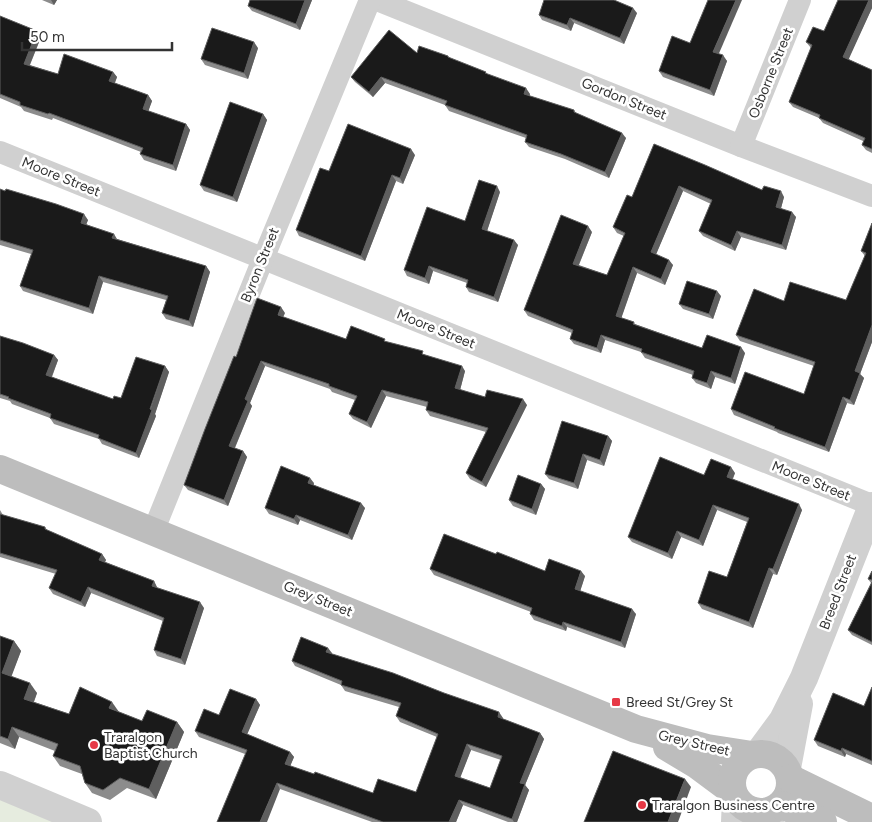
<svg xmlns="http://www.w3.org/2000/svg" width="872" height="822" viewBox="0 0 872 822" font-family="Figtree,sans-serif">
  <rect width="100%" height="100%" fill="#fff"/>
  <path fill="#e6ecdf" d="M0 785 88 822H0Z"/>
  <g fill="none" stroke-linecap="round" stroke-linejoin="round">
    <g stroke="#d0d0d0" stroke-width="22">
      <path d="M377 0 741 146 872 196"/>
      <path d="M741 146 800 0"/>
      <path d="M0 152 872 505"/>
      <path d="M153 532 263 259 370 0"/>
    </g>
    <g stroke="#d0d0d0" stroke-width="28">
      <path d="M758 754 783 720 804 678 872 506"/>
      <path d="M787 768 799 704"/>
      <path d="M0 785 88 822"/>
      <path d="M735 822 736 799"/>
      <path d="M766 822 776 809"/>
    </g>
    <g stroke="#bdbdbd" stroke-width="28">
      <path d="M0 469 636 729 707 748 752 755"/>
      <path d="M667 747 697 765 732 791"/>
      <circle cx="761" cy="783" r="29"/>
      <path d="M790 778 872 818"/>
      <path d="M781 805 823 822"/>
    </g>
  </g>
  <g fill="#8c8c8c" fill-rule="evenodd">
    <path d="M42 0H57L54 5Z"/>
    <path d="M250 0H312L300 30 252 11 248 6Z"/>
    <path d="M872 0V8L848 59 872 70V153L866 150 862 145 863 141 823 123 819 118 793 107 789 102 811 48 806 42Z"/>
    <path d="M637 13 624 44 574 23 571 31 542 20 539 15Z"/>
    <path d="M0 16 37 31 41 37 30 65 58 74 113 72 117 77 115 83 148 95 152 101 148 111 186 124 190 130 176 171 144 160 140 154 141 152 53 118 52 120 24 111 21 107 0 98Z"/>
    <path d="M690 43 719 54 727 61 714 96 663 77 659 71Z"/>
    <path d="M258 48 248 79 205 65 201 59Z"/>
    <path d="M417 53 448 56 449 58 486 72 487 74 530 94 529 96 574 110 576 113 626 138 609 178 565 159 529 147 525 142 526 138 449 111 445 105 385 83 373 97 355 82 351 77Z"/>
    <path d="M263 114 267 120 237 202 204 191 200 185Z"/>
    <path d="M654 144 762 190 784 197 781 208 796 217 786 250 741 237 735 251 703 236 699 231 711 204 683 191 656 254 673 265 665 285 637 273 621 318 634 322 635 324 702 348 745 353 735 384 715 377 711 389 696 383 692 378 693 375 645 358 641 352 605 340 601 353 574 344 570 339 572 333 528 316 524 310 592 232 579 265 607 275 624 236 617 233 613 227 632 197Z"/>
    <path d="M415 155 403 184 396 181 365 261 299 236 296 230 329 171Z"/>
    <path d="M0 189 88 220 86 224 117 239 206 266 210 272 193 327 166 319 162 313 166 300 103 282 93 314 23 291 20 286 31 254 0 245Z"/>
    <path d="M500 192 487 231 518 245 498 302 469 292 466 287 467 283 433 271 429 284 407 276 404 270Z"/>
    <path d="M872 223V342L860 374 864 378 854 405 847 403 829 452 778 433 777 432 734 415 731 409 804 394 814 366 740 341 736 335 784 301 846 300 865 256 861 251Z"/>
    <path d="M721 296 713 319 683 309 679 304Z"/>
    <path d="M285 313 283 317 346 339 387 342 426 355 465 371 460 390 485 397 527 405 486 487 470 479 466 473 486 432 430 416 426 410 427 407 386 396 371 428 353 419 349 414 355 400 332 392 330 389 265 366 250 403 252 406 235 448 243 451 247 457 228 506 188 490 184 485 236 357Z"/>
    <path d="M0 336 54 355 58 360 52 377 113 399 121 398 165 366 169 372 155 414 156 416 139 458 102 444 99 439 54 424 50 418 12 404 10 401 0 398Z"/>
    <path d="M608 436 612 441 604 466 587 460 578 489 549 479 545 474Z"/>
    <path d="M735 473 733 479 802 510 777 575 773 574 753 628 702 609 698 603 727 577 747 522 717 510 703 546 681 537 672 559 632 542 628 537 704 475Z"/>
    <path d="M314 483V485L365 508 352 540 300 520 298 525 269 514 265 508Z"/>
    <path d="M541 484 545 489 536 515 513 506 509 500Z"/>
    <path d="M0 510 3 515 45 527 47 530 102 554 106 560 105 562 154 581 157 588 204 608 185 665 157 656 154 650 163 621 91 593 85 607 53 594 49 588 56 574 0 557Z"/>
    <path d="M496 554 545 571 585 576 580 591 636 614 625 648 567 627 566 631 534 620 530 614 531 612 434 575 430 569Z"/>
    <path d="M872 571V645L852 635 848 630 871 583 868 579Z"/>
    <path d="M0 636 14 641 21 651 11 676 37 693 34 702 69 714 119 712 142 721 177 722 184 732 156 799 127 788 110 800 92 793 85 783 82 774 60 766 53 756 55 751 19 737 15 749 0 743Z"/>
    <path d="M332 653V654L503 718V719L540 733 544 739 525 785 529 790 517 822H508L463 805 456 822H372L280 789 245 754 199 737 195 731 219 715 256 699 260 705 247 734 290 752 294 757 290 766 373 793 416 792 437 737 400 722 396 716 399 707 345 691 341 685 295 666 292 661ZM471 750 501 760 490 788 460 777Z"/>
    <path d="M872 687V765L846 754 845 757 818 746 814 740 864 706Z"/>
  </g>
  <g fill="#5f5f5f">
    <path d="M51 0H57L54 5Z"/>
    <path d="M305 0H312L300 30 296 24Z"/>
    <path d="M736 0H742L717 58 713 52Z"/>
    <path d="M869 0H872V8L847 63 843 57Z"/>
    <path d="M633 8 637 13 624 44 620 38Z"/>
    <path d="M570 18 574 23 571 31 567 25Z"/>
    <path d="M37 31 41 37 28 69 24 64Z"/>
    <path d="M254 42 258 48 248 79 244 73Z"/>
    <path d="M723 55 727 61 714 96 710 90Z"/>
    <path d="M113 72 117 77 113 87 109 81Z"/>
    <path d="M381 77 385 83 373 97 369 92Z"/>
    <path d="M526 88 530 94 528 99 524 94Z"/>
    <path d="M148 95 152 101 147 115 143 109Z"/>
    <path d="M263 114 267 120 237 202 233 197Z"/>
    <path d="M186 124 190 130 176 171 173 165Z"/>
    <path d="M622 133 626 138 609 178 605 172Z"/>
    <path d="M411 149 415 155 403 184 400 178Z"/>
    <path d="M392 175 396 181 365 261 361 256Z"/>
    <path d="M497 186 500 192 486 234 482 229Z"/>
    <path d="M679 186 683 191 655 257 651 252Z"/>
    <path d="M781 191 784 197 780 212 776 207Z"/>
    <path d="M792 212 796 217 786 250 782 245Z"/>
    <path d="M84 214 88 220 85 228 81 223Z"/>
    <path d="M588 226 592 232 577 269 573 264Z"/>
    <path d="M737 231 741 237 735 251 731 245Z"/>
    <path d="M114 234 117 239 112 238Z"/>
    <path d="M514 240 518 245 498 302 494 297Z"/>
    <path d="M669 260 673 265 665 285 661 279Z"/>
    <path d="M206 266 210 272 193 327 189 321Z"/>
    <path d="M429 266 433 271 429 284 425 278Z"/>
    <path d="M633 267 637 273 620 322 616 316Z"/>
    <path d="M99 276 103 282 93 314 89 308Z"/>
    <path d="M717 291 721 296 713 319 709 314Z"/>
    <path d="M281 307 285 313 281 321 278 315Z"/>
    <path d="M872 325V342L860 374 864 378 854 405 850 400 855 371Z"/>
    <path d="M601 335 605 340 601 353 597 348Z"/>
    <path d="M741 347 745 353 735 384 731 378Z"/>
    <path d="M54 355 58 360 50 381 46 375Z"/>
    <path d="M261 361 265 366 250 403 252 406 233 452 229 446 245 399Z"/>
    <path d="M165 366 169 372 155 414 156 416 139 458 136 453Z"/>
    <path d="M462 366 465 371 459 394 455 388Z"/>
    <path d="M711 371 715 377 711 389 707 383Z"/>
    <path d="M382 390 386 396 371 428 367 422Z"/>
    <path d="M843 397 847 403 829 452 825 447Z"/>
    <path d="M523 399 527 405 486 487 482 482Z"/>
    <path d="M608 436 612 441 604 466 600 460Z"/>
    <path d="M243 451 247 457 228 506 224 500Z"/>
    <path d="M583 454 587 460 578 489 574 483Z"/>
    <path d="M731 467 735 473 731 482 727 477Z"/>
    <path d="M310 478 314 483 312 488 308 483Z"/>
    <path d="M541 484 545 489 536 515 532 509Z"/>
    <path d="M361 503 365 508 352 540 348 535Z"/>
    <path d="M799 504 802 510 777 575 773 569Z"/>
    <path d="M713 505 717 510 703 546 699 540Z"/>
    <path d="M296 515 300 520 298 525 294 519Z"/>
    <path d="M677 531 681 537 672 559 668 553Z"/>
    <path d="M102 554 106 560 103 566 99 560Z"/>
    <path d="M769 568 773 574 753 628 749 622Z"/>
    <path d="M581 571 585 576 579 595 575 589Z"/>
    <path d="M154 581 157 587 156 591 152 586Z"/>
    <path d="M88 587 91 593 85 607 81 602Z"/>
    <path d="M200 602 204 608 185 665 181 659Z"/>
    <path d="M632 609 636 614 625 648 621 642Z"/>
    <path d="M563 622 567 627 566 631 562 626Z"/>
    <path d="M14 641 21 651 9 683 2 673Z"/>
    <path d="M328 648 332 653 330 658 326 652Z"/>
    <path d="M30 683 37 693 31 709 24 699Z"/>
    <path d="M256 699 260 705 246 737 242 732Z"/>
    <path d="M112 702 119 712 109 708Z"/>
    <path d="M499 712 503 718 502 722 498 717Z"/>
    <path d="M177 722 184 732 156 799 149 789Z"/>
    <path d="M12 727 19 737 15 749 8 739Z"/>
    <path d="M540 733 544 739 525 785 529 790 517 822H514L512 819 520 783Z"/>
    <path d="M467 744 471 750 459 781 455 776Z"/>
    <path d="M842 748 846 754 845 757 841 751Z"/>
    <path d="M290 752 294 757 289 769 285 764Z"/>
    <path d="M685 779 691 787 678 822H668Z"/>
    <path d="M277 783 280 789 267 822H260Z"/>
    <path d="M459 800 463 805 456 822H449Z"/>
  </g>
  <g fill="#1a1a1a" stroke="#5f5f5f" fill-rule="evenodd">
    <path d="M250 0H305L296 24 248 6Z"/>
    <path d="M544 0H614L633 8 620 38 570 18 567 25 539 15Z"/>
    <path d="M708 0H736L713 52 723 55 710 90 659 71 672 36 690 43Z"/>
    <path d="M838 0H869L843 57 872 70V149L862 145 865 138 819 118 820 115 789 102 812 45 806 42 813 27 824 31Z"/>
    <path d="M0 16 37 31 24 64 58 74 64 54 113 72 109 81 148 95 143 109 186 124 173 165 140 154 143 148 49 113 48 114 20 105V102L0 94Z"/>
    <path d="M212 28 254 42 244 73 201 59Z"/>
    <path d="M389 30 417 53 419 46 448 56V57L486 72 485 73 526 88 524 94 574 110V112L622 133 605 172 561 154 525 142 527 135 445 105 447 101 381 77 369 92 351 77Z"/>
    <path d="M230 102 263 114 233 197 200 185Z"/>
    <path d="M348 124 411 149 400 178 392 175 361 256 296 230 320 168 329 171Z"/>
    <path d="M654 144 705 165 762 190 764 186 781 191 776 207 792 212 782 245 737 231 731 245 699 231 712 200 679 186 651 252 669 260 661 279 633 267 616 316 634 322 633 324 702 348 707 335 741 347 731 378 711 371 707 383 692 378 694 371 641 352 642 349 601 335 597 348 570 339 573 330 524 310 561 215 588 226 573 264 607 275 625 233 613 227 627 195 632 197Z"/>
    <path d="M479 180 497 186 482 229 514 240 494 297 466 287 468 280 429 266 425 278 404 270 427 207 465 221Z"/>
    <path d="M0 189 5 191 6 189 56 204 84 214 81 223 114 234 112 238 206 266 189 321 162 313 168 296 99 276 89 308 20 286 33 250 0 240Z"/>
    <path d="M872 223V325L855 371 860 373 850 400 843 397 825 447 774 428 775 427 731 409 745 372 804 394 815 362 736 335 754 289 784 301 790 282 846 300 866 253 861 251Z"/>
    <path d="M687 281 717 291 709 314 679 304Z"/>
    <path d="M257 298 281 307 278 315 346 339 351 326 385 339 384 341 423 351 422 354 462 366 455 388 485 397 487 390 523 399 482 482 466 473 488 428 426 410 428 402 382 390 367 422 349 414 357 396 329 386V384L261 361 245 399 248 401 229 446 243 451 224 500 184 485 205 429 234 356 236 357Z"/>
    <path d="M0 336 23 343 54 355 46 375 113 399 114 396 121 398 136 357 165 366 150 409 152 410 136 453 98 438 99 435 50 418 51 414 8 398 9 397 0 394Z"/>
    <path d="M562 421 608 436 600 460 583 454 574 483 545 474Z"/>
    <path d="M660 457 704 475 711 459 731 467 727 477 799 504 773 569 769 568 749 622 698 603 709 571 727 577 749 518 713 505 699 540 677 531 668 553 628 537Z"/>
    <path d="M281 466 310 478 308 483 361 503 348 535 296 515 294 519 265 508Z"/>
    <path d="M518 475 541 484 532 509 509 500Z"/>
    <path d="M0 514 45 527V529L102 554 99 560 154 581 152 586 200 602 181 659 154 650 164 618 88 587 81 602 49 588 57 570 0 553Z"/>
    <path d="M444 534 496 554 497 552 545 571 549 559 581 571 575 589 632 609 621 642 563 622 562 626 530 614 532 608 430 569Z"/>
    <path d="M872 571V580L868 579Z"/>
    <path d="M872 582V642L848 630Z"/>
    <path d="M0 636 14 641 2 673 30 683 24 699 69 714 80 687 112 702 109 708 142 721 147 710 177 722 149 789 120 778 103 790 85 783 80 766 53 756 58 744 12 727 8 739 0 736Z"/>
    <path d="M301 637 328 648 326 652 393 673 444 693 499 712 498 717 540 733 520 783 525 784 512 819 459 800 449 822H383L277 783 260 822H217L247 750 195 731 204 709 219 715 230 689 256 699 242 732 290 752 285 764 314 774 315 772 373 793 378 779 416 792 438 734 396 716 401 703 341 685 342 681 292 661ZM467 744 502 756 490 788 455 776Z"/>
    <path d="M872 687V761L842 748 841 751 814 740 833 693 864 706Z"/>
    <path d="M613 751 685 779 668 822H584Z"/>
  </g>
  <g fill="#e63946" stroke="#fff" stroke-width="2">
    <rect x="611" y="697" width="10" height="10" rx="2.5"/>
    <circle cx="94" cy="745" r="5"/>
    <circle cx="642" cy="805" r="5"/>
  </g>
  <g text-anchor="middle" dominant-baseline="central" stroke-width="5" stroke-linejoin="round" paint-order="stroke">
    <g font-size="14" fill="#333" stroke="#fff">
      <text transform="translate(771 73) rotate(-68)">Osborne Street</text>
      <text transform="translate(624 99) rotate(22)">Gordon Street</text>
      <text transform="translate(61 177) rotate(22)">Moore Street</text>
      <text transform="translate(260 265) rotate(-68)">Byron Street</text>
      <text transform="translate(436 329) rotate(22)">Moore Street</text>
      <text transform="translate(811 481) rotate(22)">Moore Street</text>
      <text transform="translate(838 592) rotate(-69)">Breed Street</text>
      <text transform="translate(318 599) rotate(22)">Grey Street</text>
      <text transform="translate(694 743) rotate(13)">Grey Street</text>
    </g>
    <g font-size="14" fill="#333" stroke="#fff" text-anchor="start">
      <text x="626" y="702">Breed St/Grey St</text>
      <text x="104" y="737">Traralgon<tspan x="104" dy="16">Baptist Church</tspan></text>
      <text x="652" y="805">Traralgon Business Centre</text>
    </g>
  </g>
  <path d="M22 42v8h150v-8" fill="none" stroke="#333333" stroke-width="2.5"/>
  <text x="30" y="42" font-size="15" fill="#333333" stroke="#ffffff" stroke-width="4" paint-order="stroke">50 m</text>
</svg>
